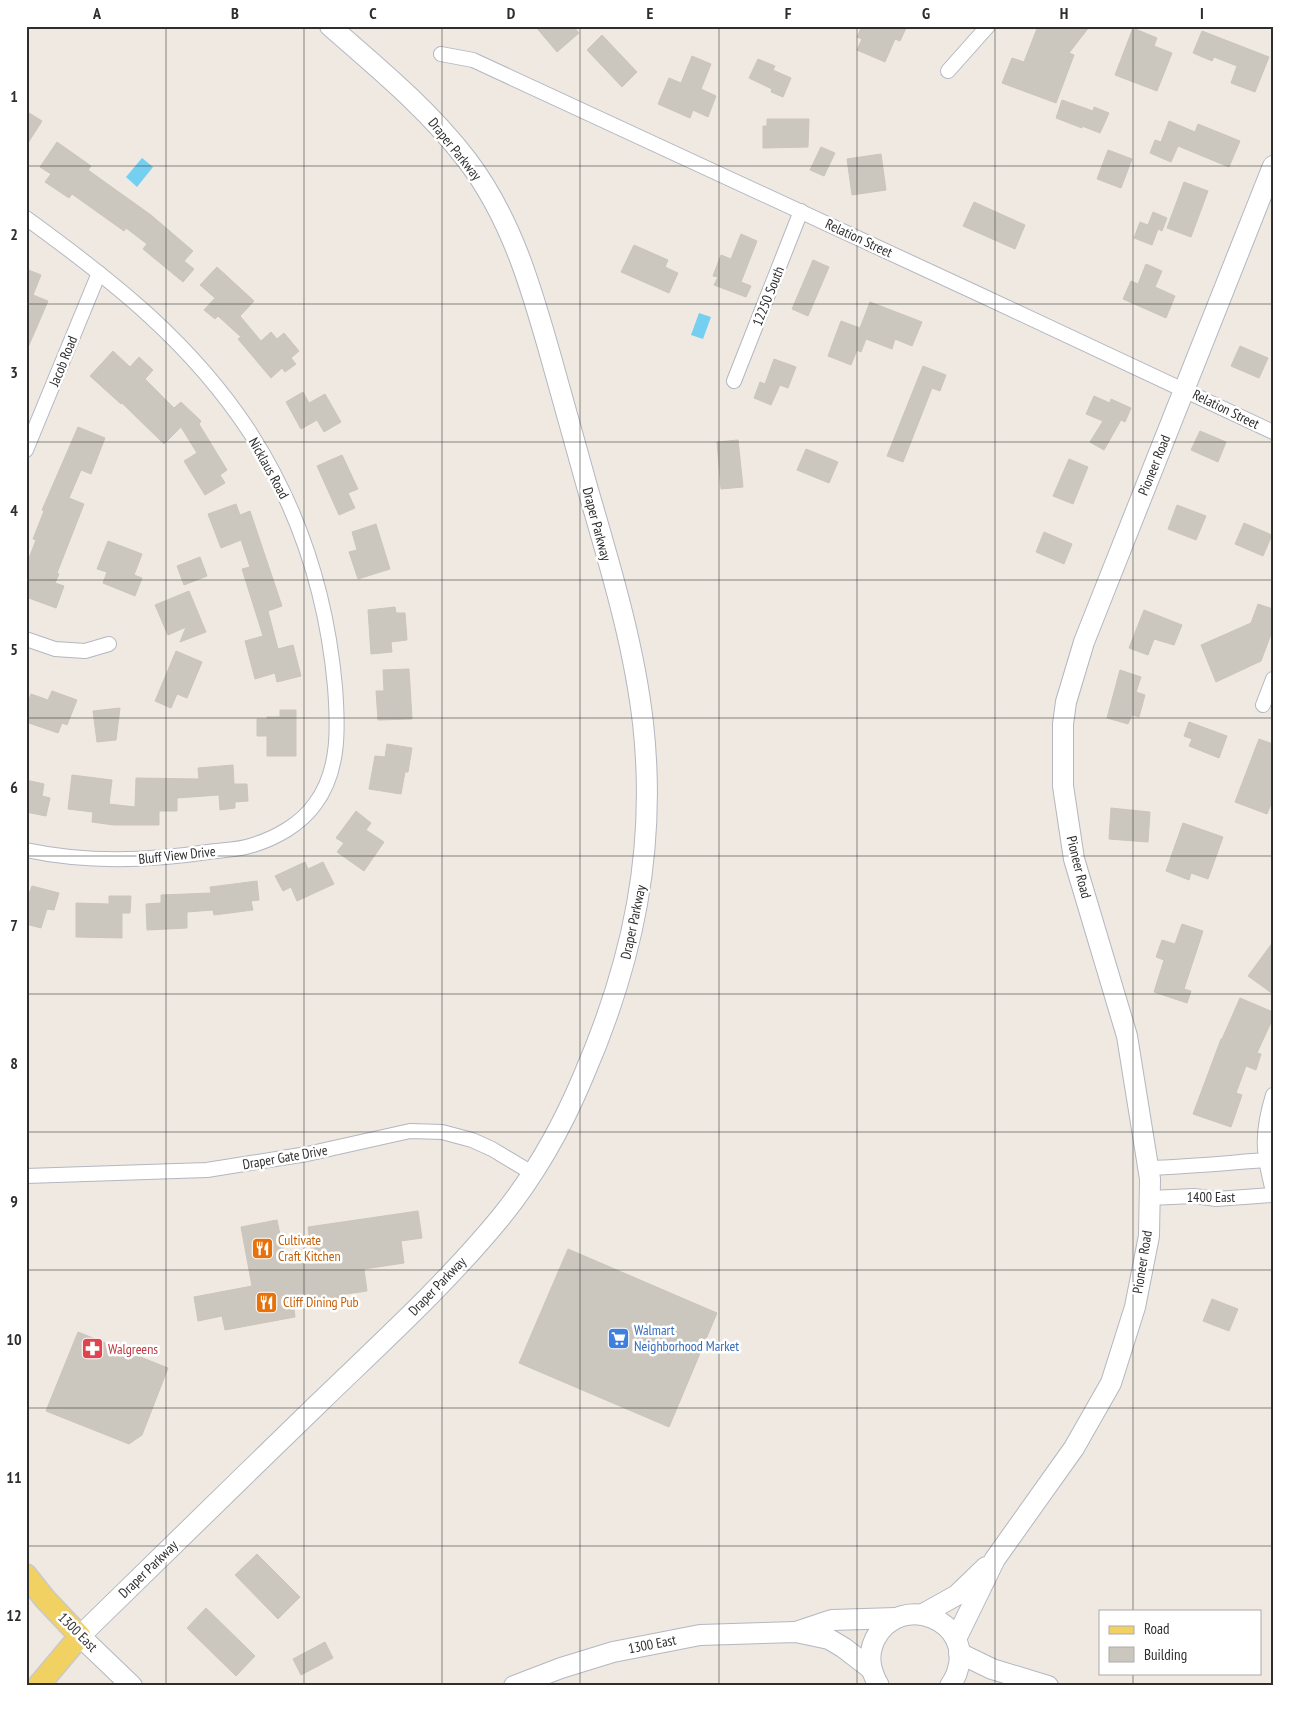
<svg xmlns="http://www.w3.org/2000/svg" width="1299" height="1712" viewBox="0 0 1299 1712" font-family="'PT Sans Narrow',sans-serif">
  <rect width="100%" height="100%" fill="#efe9e1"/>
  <g fill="#75cff0">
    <path d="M142 158 153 167 137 187 126 177Z"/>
    <path d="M699 313 711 317 703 339 691 335Z"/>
  </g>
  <g fill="#cbc7bf" stroke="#cbc5ba">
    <path d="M535 26H573L579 33 557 52Z"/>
    <path d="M862 26H907L900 41 895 39 885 62 857 50 862 39 857 37Z"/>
    <path d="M1038 26H1090L1069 53 1074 55 1056 103 1002 83 1012 58 1024 62Z"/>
    <path d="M1133 28 1157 38 1154 46 1172 53 1157 91 1115 75Z"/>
    <path d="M1202 31 1269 57 1255 92 1231 83 1237 66 1214 57 1212 61 1193 53Z"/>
    <path d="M602 35 637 72 622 87 587 50Z"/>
    <path d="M692 56 711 64 701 89 716 96 708 117 693 110 690 118 658 104 669 78 681 83Z"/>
    <path d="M758 59 775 66 773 70 791 78 783 97 771 92 772 89 749 78Z"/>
    <path d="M1062 100 1093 111 1094 107 1109 113 1100 133 1082 126V128L1056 118Z"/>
    <path d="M26 111 42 121 26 146Z"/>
    <path d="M767 119H809L808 147 763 148V126H767Z"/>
    <path d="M1169 121 1195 132 1198 124 1240 141 1229 167 1178 146 1171 162 1150 153 1155 140 1161 142Z"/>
    <path d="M57 142 91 166 88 170 151 215 193 251 184 261 194 269 183 282 143 249 147 244 126 228 124 231 72 194 69 198 45 182 51 174 40 167Z"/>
    <path d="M821 147 835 153 824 176 810 170Z"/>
    <path d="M1108 150 1132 159 1121 188 1097 179Z"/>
    <path d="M881 154 886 190 852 195 847 159Z"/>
    <path d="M1184 182 1208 191 1191 237 1167 228Z"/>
    <path d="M974 202 1025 225 1015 249 963 226Z"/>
    <path d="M1153 212 1167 218 1162 231 1158 229 1152 245 1134 238 1140 222 1148 225Z"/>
    <path d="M741 234 757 241 741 282 751 286 746 297 714 285 718 277 713 276 721 255 731 259Z"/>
    <path d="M634 245 668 260 665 267 678 273 669 293 621 272Z"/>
    <path d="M813 260 829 267 808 316 792 309Z"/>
    <path d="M1146 264 1162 271 1155 287 1175 296 1166 318 1123 299 1131 281 1138 284Z"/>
    <path d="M217 267 254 301 240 316 261 341 271 332 277 339 284 333 299 351 291 358 296 364 285 372 282 368 271 378 238 339 241 337 218 316 215 319 204 310 215 298 200 285Z"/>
    <path d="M26 269 41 275 33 295 48 301 26 352Z"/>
    <path d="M870 302 922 322 912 346 895 339 892 349 866 339 861 352 857 350 851 365 828 356 841 321 860 328Z"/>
    <path d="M1240 346 1268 358 1259 378 1231 366Z"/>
    <path d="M113 351 130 367 139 357 153 370 145 379 174 408 181 402 201 421 199 424 227 470 220 475 225 483 205 495 184 461 197 453 181 427 164 444 122 403 121 404 90 376Z"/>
    <path d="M774 359 796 367 788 388 780 385 771 405 754 398 760 382 765 384Z"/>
    <path d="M923 366 946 375 940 391 932 388 903 462 887 456Z"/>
    <path d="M303 392 309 403 325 394 341 422 324 432 317 420 301 429 286 402Z"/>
    <path d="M1094 396 1110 403 1111 399 1131 408 1125 422 1121 420 1104 450 1090 442 1103 421 1086 414Z"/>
    <path d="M78 427 105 438 91 474 81 470 69 498 84 504 57 573 59 574 55 583 64 586 56 608 26 597V566L36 540 33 539 44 511 42 510Z"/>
    <path d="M1200 431 1226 442 1218 462 1191 450Z"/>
    <path d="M738 440 743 487 721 489 717 442Z"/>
    <path d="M806 449 838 462 829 483 797 470Z"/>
    <path d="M342 455 358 489 348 493 355 508 339 515 317 466Z"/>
    <path d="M1069 459 1088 467 1073 504 1053 496Z"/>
    <path d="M236 504 240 515 250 511 282 606 268 611 278 649 293 645 301 676 277 682 275 673 255 679 245 641 263 636 242 569 250 567 241 540 221 548 208 514Z"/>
    <path d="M1177 505 1206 516 1196 540 1168 529Z"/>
    <path d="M1244 523 1272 535 1263 556 1235 544Z"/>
    <path d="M376 524 390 569 358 579 349 552 357 550 352 532Z"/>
    <path d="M1044 532 1072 544 1064 564 1036 552Z"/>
    <path d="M108 541 142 554 134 575 142 578 135 596 103 583 107 572 97 569Z"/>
    <path d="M200 557 207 576 184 585 177 566Z"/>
    <path d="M189 591 206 632 180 642 186 627 168 635 155 605Z"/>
    <path d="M1258 604 1273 609V629L1261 661 1216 682 1201 645 1251 623Z"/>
    <path d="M395 607 396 613H405L407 640 391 642 392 652 371 654 368 610Z"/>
    <path d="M1144 610 1182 625 1174 645 1154 639 1148 655 1129 648Z"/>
    <path d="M176 651 202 662 187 698 177 694 171 708 155 701Z"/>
    <path d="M409 669 412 719 378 720 376 691H384L383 670Z"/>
    <path d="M1120 670 1141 677 1136 692 1145 695 1139 717 1132 715 1128 724 1107 718Z"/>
    <path d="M52 691 77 700 67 725 62 723 58 733 26 722V708L31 694 48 700Z"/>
    <path d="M120 708 116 740 97 742 93 711Z"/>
    <path d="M280 710H296V756H267V736H257V719H267V717H280Z"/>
    <path d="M1189 722 1227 736 1219 758 1189 746 1192 739 1184 736Z"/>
    <path d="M1259 739 1273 744V799L1267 814 1235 802Z"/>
    <path d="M387 744 412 748 408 772H405L401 794 369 789 375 756 385 757Z"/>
    <path d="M233 765 234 784H247L248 801 235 802V808L220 810 219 795 177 798V811H159V825H114L92 822 93 812 68 809 72 775 112 780 109 804 135 807 136 778 199 779 198 768Z"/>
    <path d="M26 780 44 784 42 796 50 798 46 816 26 812Z"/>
    <path d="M1111 808 1150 812 1148 842 1109 839Z"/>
    <path d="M356 811 371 823 366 830 384 842 364 871 337 852 344 843 336 838Z"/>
    <path d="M1183 823 1223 837 1208 879 1191 873 1189 880 1166 871Z"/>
    <path d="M305 862 308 869 323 862 334 884 297 901 291 887 283 891 275 876Z"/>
    <path d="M257 881 259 900 251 901 253 910 214 915 213 910 187 912V928L147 930 146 904 161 903V895L211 893 210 887Z"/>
    <path d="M32 886 59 893 54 910 47 909 41 928 26 924V891L30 892Z"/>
    <path d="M109 896H131L130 913H122V938L76 937V903L109 904Z"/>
    <path d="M1182 924 1203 931 1184 989 1191 991 1187 1003 1154 992 1164 960 1156 957 1162 940 1175 944Z"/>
    <path d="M1273 942V994L1248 976Z"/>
    <path d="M1240 998 1273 1012V1018L1257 1053 1261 1054 1256 1070 1246 1066 1236 1093 1242 1095 1231 1127 1193 1114 1221 1039H1222Z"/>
    <path d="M418 1211 422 1238 401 1241 404 1263 364 1269 367 1291 339 1295 340 1302 294 1309 295 1317 225 1330 222 1316 198 1321 194 1297 252 1286 241 1227 277 1220 284 1254 311 1251 308 1227Z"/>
    <path d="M568 1249 717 1313 669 1427 519 1363Z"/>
    <path d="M1212 1299 1238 1309 1229 1331 1203 1321Z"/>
    <path d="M78 1332 168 1368 142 1435 129 1444 46 1411Z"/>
    <path d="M257 1554 300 1597 278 1619 235 1575Z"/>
    <path d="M206 1608 255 1656 236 1676 187 1628Z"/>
    <path d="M325 1642 333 1658 301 1675 293 1659Z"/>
  </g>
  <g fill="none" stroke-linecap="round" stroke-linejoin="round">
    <defs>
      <g id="street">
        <path d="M441 54 473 60 985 297 1273 432"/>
        <path d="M948 71 988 26"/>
        <path d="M26 218C113 281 192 343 251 434 300 511 327 597 335 687 338 726 340 771 315 804 301 824 276 838 253 845 239 850 222 850 208 852 148 861 86 863 26 850"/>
        <path d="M734 381 801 211"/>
        <path d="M26 450 99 273"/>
        <path d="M26 639 55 649 85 651 109 644"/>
        <path d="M1263 705 1273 679"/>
        <path d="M1273 1095C1261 1134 1263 1153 1273 1191"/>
        <path d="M1148 1168C1187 1167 1226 1163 1265 1160"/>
        <path d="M26 1176 207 1170 307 1154 410 1131 442 1132 472 1140 492 1149 532 1173"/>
        <path d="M1149 1198 1194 1196 1216 1199 1273 1195"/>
      </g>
      <g id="secondary">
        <path d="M923 1614 957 1595 986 1567"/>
        <path d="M796 1632 832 1620 896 1618"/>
        <path d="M956 1639 995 1559 1074 1448 1111 1383 1135 1307 1149 1236 1150 1179 1127 1036 1074 859 1063 786V724L1066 702 1084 642 1273 166"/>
        <path d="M959 1653 992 1669 1048 1686"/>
        <path d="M132 1686 80 1636C160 1557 240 1480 320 1402 382 1342 446 1284 501 1217 535 1175 562 1127 583 1077 633 962 657 849 643 723 634 644 610 566 588 490 576 447 564 404 552 361 532 290 512 219 467 160 428 109 378 68 330 26"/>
        <path d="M514 1686 561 1668 613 1652 700 1635 796 1632 829 1639 844 1648 870 1668"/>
        <path d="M879 1686C870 1670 867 1656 875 1639 901 1590 975 1621 957 1672 956 1677 952 1682 950 1686"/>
      </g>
      <path id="primary" d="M26 1575 45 1599 80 1636 38 1686"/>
    </defs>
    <use href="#street" stroke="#b4b7c1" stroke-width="16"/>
    <use href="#secondary" stroke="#b4b7c1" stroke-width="22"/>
    <use href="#primary" stroke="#c9c9c9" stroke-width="24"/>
    <use href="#street" stroke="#fff" stroke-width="14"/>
    <use href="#secondary" stroke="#fff" stroke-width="20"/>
    <use href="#primary" stroke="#f2d163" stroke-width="21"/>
  </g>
  <path fill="none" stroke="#2e2e2e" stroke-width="1" stroke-opacity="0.55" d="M166 26V1686M304 26V1686M442 26V1686M580 26V1686M719 26V1686M857 26V1686M995 26V1686M1133 26V1611M26 166H1273M26 304H1273M26 442H1273M26 580H1273M26 718H1273M26 856H1273M26 994H1273M26 1132H1273M26 1270H1273M26 1408H1273M26 1546H1273M1133 1673V1686"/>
  <defs>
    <symbol id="restaurant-square" viewBox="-11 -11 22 22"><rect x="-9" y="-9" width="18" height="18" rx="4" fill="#e8710a" stroke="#fff"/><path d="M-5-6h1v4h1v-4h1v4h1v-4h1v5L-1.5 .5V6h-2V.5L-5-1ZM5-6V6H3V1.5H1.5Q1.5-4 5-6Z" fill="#fff"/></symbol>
    <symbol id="supermarket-square" viewBox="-11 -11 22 22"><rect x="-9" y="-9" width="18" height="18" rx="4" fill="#3f7fe0" stroke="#fff"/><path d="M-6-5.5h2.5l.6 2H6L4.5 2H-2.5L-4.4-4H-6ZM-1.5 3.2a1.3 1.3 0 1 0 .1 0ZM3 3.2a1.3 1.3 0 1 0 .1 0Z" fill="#fff"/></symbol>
    <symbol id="pharmacy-square" viewBox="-11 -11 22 22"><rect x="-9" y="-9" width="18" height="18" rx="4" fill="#e0444e" stroke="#fff"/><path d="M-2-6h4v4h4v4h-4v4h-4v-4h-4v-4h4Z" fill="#fff"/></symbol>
  </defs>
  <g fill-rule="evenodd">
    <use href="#restaurant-square" x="250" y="1236" width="25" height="25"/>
    <use href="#restaurant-square" x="254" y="1290" width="25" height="25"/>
    <use href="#supermarket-square" x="606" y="1326" width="25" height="25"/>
    <use href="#pharmacy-square" x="80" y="1336" width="25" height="25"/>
  </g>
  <g text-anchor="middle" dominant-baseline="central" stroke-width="5" stroke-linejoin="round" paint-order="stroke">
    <g font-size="14" fill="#2e2e2e" stroke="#fff">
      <text transform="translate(455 149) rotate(51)">Draper Parkway</text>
      <text transform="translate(859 238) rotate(25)">Relation Street</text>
      <text transform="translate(768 296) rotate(-68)">12250 South</text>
      <text transform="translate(63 361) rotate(-68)">Jacob Road</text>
      <text transform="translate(1226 409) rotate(26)">Relation Street</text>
      <text transform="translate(1154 465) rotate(-68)">Pioneer Road</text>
      <text transform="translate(269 468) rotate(61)">Nicklaus Road</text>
      <text transform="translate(597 524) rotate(75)">Draper Parkway</text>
      <text transform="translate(177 855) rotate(-6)">Bluff View Drive</text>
      <text transform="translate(1079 867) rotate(76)">Pioneer Road</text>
      <text transform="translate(633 922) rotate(-78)">Draper Parkway</text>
      <text transform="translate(285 1157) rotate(-10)">Draper Gate Drive</text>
      <text x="1211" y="1197">1400 East</text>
      <text transform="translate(1142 1262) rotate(-81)">Pioneer Road</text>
      <text transform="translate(437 1286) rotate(-46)">Draper Parkway</text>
      <text transform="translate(148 1569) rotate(-44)">Draper Parkway</text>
      <text transform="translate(78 1632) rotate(45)">1300 East</text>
      <text transform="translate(652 1644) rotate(-11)">1300 East</text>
    </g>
    <g font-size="14" fill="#c56008" stroke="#fff" text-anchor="start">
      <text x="278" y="1240">Cultivate<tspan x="278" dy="16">Craft Kitchen</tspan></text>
      <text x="283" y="1302">Cliff Dining Pub</text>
    </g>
    <g font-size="14" fill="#366cbe" stroke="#fff" text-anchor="start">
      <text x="634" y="1330">Walmart<tspan x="634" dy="16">Neighborhood Market</tspan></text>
    </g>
    <g font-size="14" fill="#be3a42" stroke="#fff" text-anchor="start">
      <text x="108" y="1349">Walgreens</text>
    </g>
  </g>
  <rect width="1299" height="1712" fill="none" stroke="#ffffff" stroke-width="55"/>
  <rect x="1099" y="1610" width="162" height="65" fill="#ffffff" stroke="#ababab"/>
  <rect x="1109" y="1626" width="25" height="8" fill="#f2d163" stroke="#ababab"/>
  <text x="1144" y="1634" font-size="15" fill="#2e2e2e">Road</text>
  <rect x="1109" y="1647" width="25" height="15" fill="#cbc7bf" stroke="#ababab"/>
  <text x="1144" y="1660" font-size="15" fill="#2e2e2e">Building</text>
  <rect x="28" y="28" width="1244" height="1656" fill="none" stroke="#2e2e2e" stroke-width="2"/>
  <g font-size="16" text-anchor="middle" font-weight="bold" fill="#2e2e2e">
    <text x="97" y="19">A</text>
    <text x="235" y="19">B</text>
    <text x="373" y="19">C</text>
    <text x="511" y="19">D</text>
    <text x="650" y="19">E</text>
    <text x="788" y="19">F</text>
    <text x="926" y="19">G</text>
    <text x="1064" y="19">H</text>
    <text x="1202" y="19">I</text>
    <text x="14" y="102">1</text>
    <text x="14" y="240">2</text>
    <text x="14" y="378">3</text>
    <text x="14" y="516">4</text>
    <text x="14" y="655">5</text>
    <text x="14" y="793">6</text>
    <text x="14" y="931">7</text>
    <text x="14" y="1069">8</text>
    <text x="14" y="1207">9</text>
    <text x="14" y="1345">10</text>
    <text x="14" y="1483">11</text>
    <text x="14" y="1621">12</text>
  </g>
</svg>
